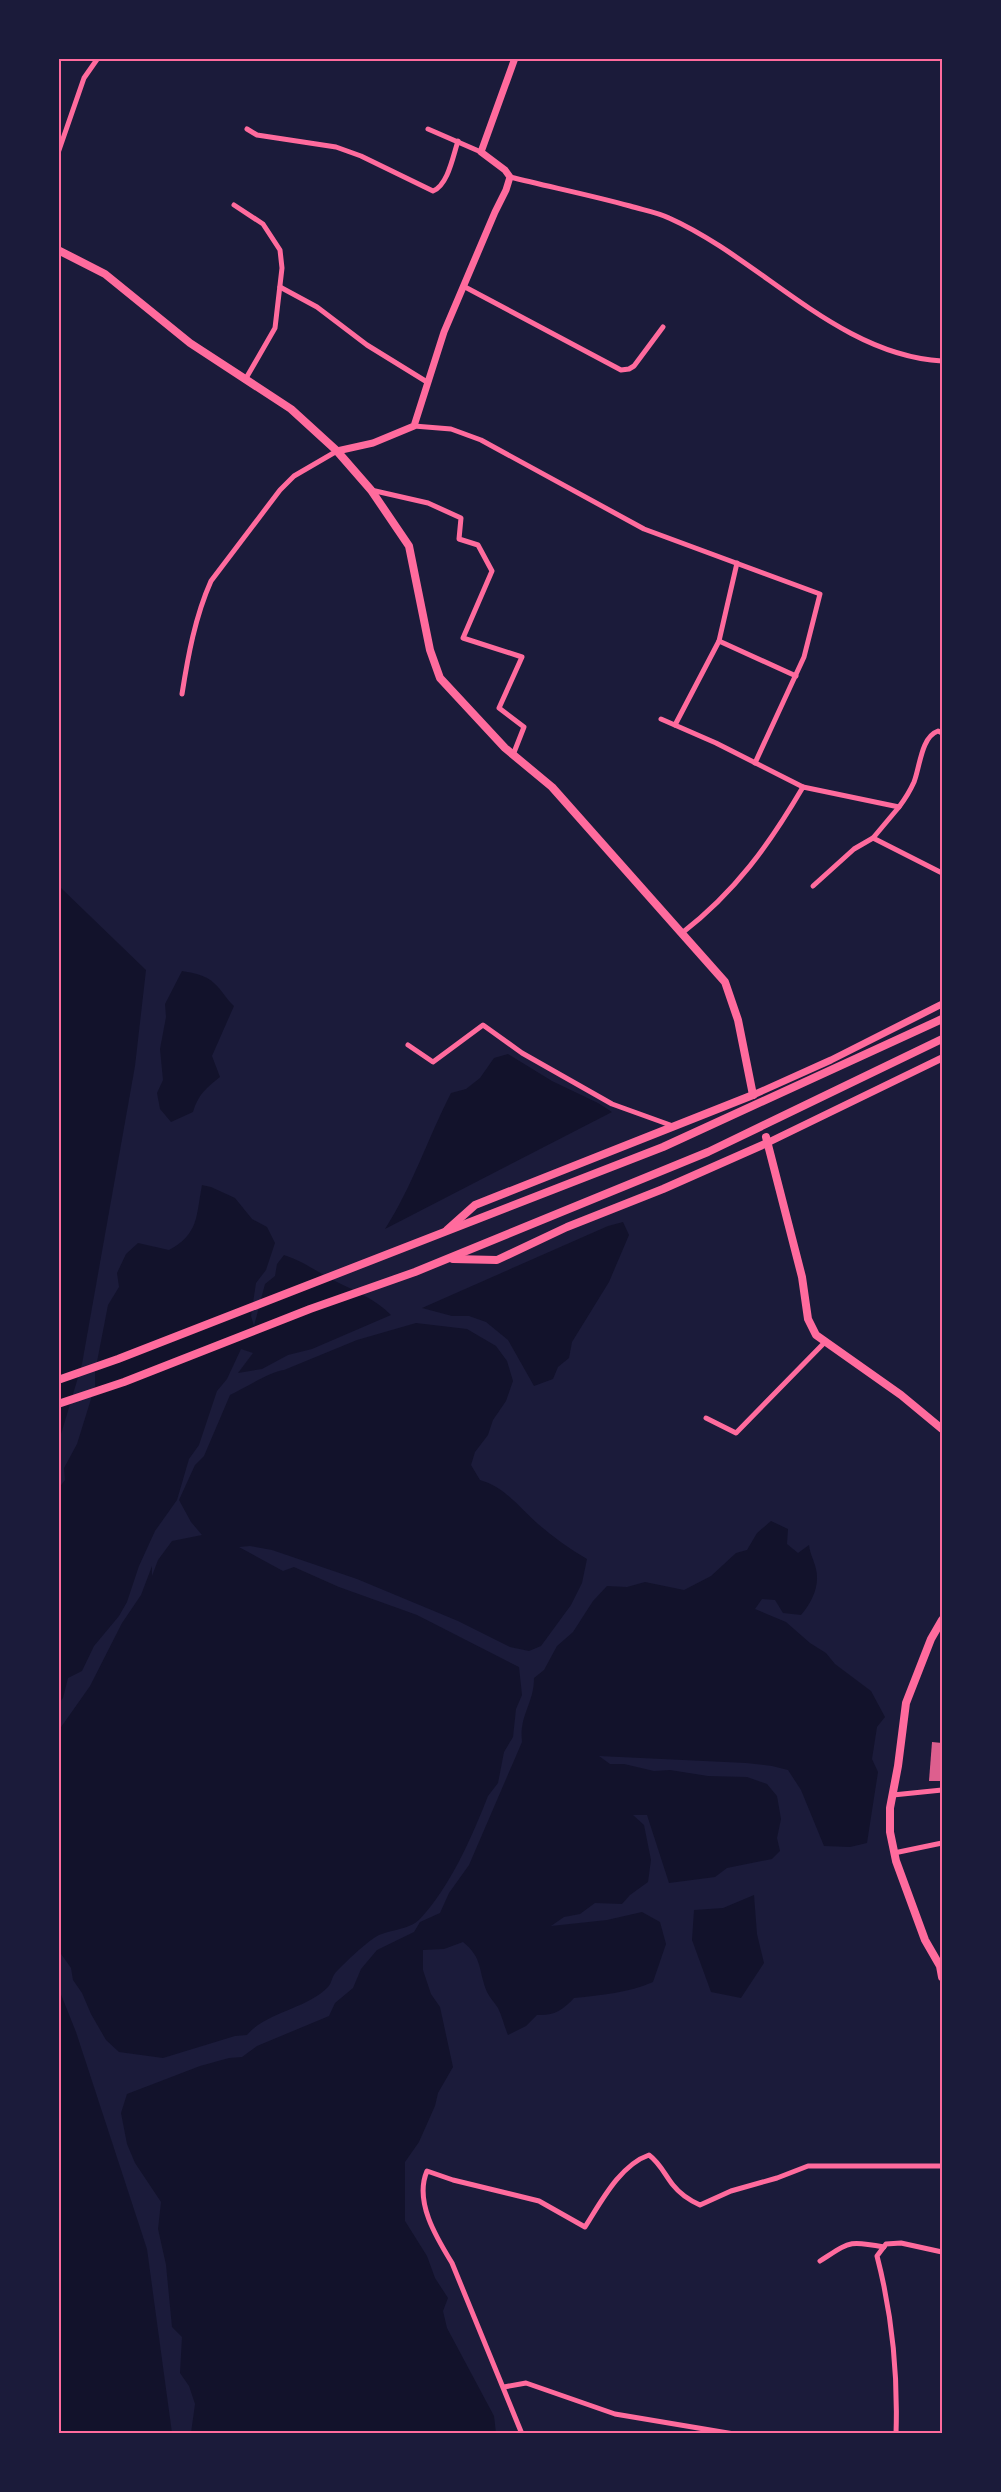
<svg xmlns="http://www.w3.org/2000/svg" width="1001" height="2492" viewBox="0 0 1001 2492" font-family="'Source Sans 3',sans-serif">
  <rect width="100%" height="100%" fill="#1b1b3a"/>
  <g fill="#12122b">
    <path d="M59 886 146 970 135 1066 82 1364 59 1441Z"/>
    <path d="M182 971C193 973 206 975 214 983 222 990 226 999 234 1006L212 1056 220 1077C206 1088 198 1095 193 1112L171 1122 160 1109 157 1093 163 1080 160 1049 166 1017 165 1004Z"/>
    <path d="M508 1054 552 1081 598 1103 612 1112 385 1229C412 1187 428 1138 451 1093L466 1089 480 1078 494 1058Z"/>
    <path d="M202 1185 211 1187 235 1198 252 1219 267 1227 275 1243 266 1270 256 1283 251 1316 254 1326 265 1284 275 1276 277 1264 284 1255C303 1261 317 1272 335 1281 355 1291 375 1299 391 1315L312 1349 288 1355 262 1369 238 1373 253 1353 241 1349 227 1379 217 1391 199 1445 189 1459 177 1500 155 1531 139 1566 127 1602 119 1616 94 1646 82 1671 68 1678 63 1698 59 1703 58 1489 65 1480 64 1468 77 1444 95 1386V1372L108 1305 119 1287 117 1273 126 1254 138 1243 169 1250C199 1234 196 1216 202 1185Z"/>
    <path d="M623 1222 629 1235 609 1282 572 1342 569 1358 558 1367 553 1379 534 1386 508 1340 486 1322 469 1316H452L422 1308 608 1226Z"/>
    <path d="M416 1323 467 1329 496 1346 507 1361 513 1381 506 1401 493 1420 488 1435 475 1452 471 1465 480 1480C505 1487 519 1507 538 1524 553 1537 570 1549 587 1559L582 1583 571 1605 541 1646 529 1651 510 1647 458 1621 357 1579 272 1550 250 1546 239 1547 283 1571 294 1567 339 1587 417 1615 519 1667 522 1695 516 1709 513 1737 504 1752 498 1783 488 1796C472 1837 450 1887 420 1919 408 1931 387 1929 374 1938 361 1947 348 1960 337 1971 332 1975 332 1983 328 1987 307 2009 266 2012 247 2035L235 2036 163 2058 119 2052 106 2040 91 2014 82 1993 73 1980 71 1968 59 1951V1730L90 1686 122 1623 141 1595 152 1566V1576L158 1560 172 1541 202 1535 191 1522 179 1500 195 1465 204 1456 230 1395C246 1387 270 1372 284 1370L357 1340Z"/>
    <path d="M771 1521 788 1529 787 1544 798 1553 809 1545C810 1554 814 1560 816 1569 820 1586 812 1602 801 1615L783 1613 775 1600 762 1599 755 1609 786 1622 810 1643 826 1653 835 1664 871 1691 885 1717 877 1727 872 1759 878 1772 867 1843 850 1847 824 1846 801 1790 788 1770 772 1766 746 1763 599 1756 610 1764H624L654 1771 670 1770 708 1776 747 1777 767 1784 777 1796 781 1819 777 1838 780 1851 772 1859 727 1868 715 1877 669 1883 647 1815H633L644 1825 651 1860 648 1882 630 1895 622 1904 595 1903 580 1914 564 1917 551 1926 607 1920 642 1912 660 1922 666 1944 653 1982C628 1993 602 1995 574 1998 563 2010 554 2016 537 2015L526 2026 508 2035C504 2026 502 2016 498 2008 494 2002 490 1998 487 1992 478 1970 483 1958 463 1942L444 1949 423 1950V1970L431 1994 440 2007 453 2067 438 2093 435 2106 419 2142 405 2162V2221L427 2256 435 2278 448 2298 443 2311 447 2328 494 2416 496 2433H191L195 2404 189 2386 180 2373 182 2337 172 2327 166 2265 158 2229 161 2202 135 2163 127 2144 121 2113 127 2094 200 2066 229 2058 242 2057 257 2046 329 2016 335 2003 353 1988 361 1969 377 1950 414 1932 420 1922 440 1913 449 1893 469 1865 522 1742C519 1715 534 1704 534 1678L544 1670 557 1646 573 1632 593 1601 607 1586 627 1587 645 1582 684 1590 711 1576 736 1553 747 1550 757 1533Z"/>
    <path d="M754 1895 757 1934 764 1963 741 1998 711 1992 692 1940 694 1910 723 1908Z"/>
    <path d="M58 1987 76 2032 147 2249 172 2433H59Z"/>
  </g>
  <path fill="#dd5f8e" d="M932 1742 942 1743V1781H929Z"/>
  <g fill="none" stroke-linecap="round" stroke-linejoin="round">
    <g stroke="#ff6b9d" stroke-width="5">
      <path d="M247 129 257 135 336 147 361 156 433 191C448 185 453 156 458 141"/>
      <path d="M428 129 481 152"/>
      <path d="M58 153 84 78 98 58"/>
      <path d="M510 177C550 187 590 195 630 206 643 210 657 212 669 218 761 259 838 355 942 361"/>
      <path d="M234 205 263 224 280 250 282 268 275 328 245 380"/>
      <path d="M280 287 317 307 367 345 427 382"/>
      <path d="M465 287 621 370 629 369 634 366 663 327"/>
      <path d="M414 426 451 429 481 440 644 529 820 594 804 657 755 763"/>
      <path d="M371 490 428 503 461 518 459 539 478 545 492 571 463 638 522 657 499 708 524 727 513 755"/>
      <path d="M719 641 796 676"/>
      <path d="M182 694C188 656 195 617 211 581L280 490 294 476 337 451"/>
      <path d="M661 719 716 743 803 787"/>
      <path d="M675 725 719 641 737 563"/>
      <path d="M873 838 942 873"/>
      <path d="M813 886 854 849 873 838 899 807"/>
      <path d="M682 933C735 892 769 845 803 787L899 807C905 799 910 791 914 782 920 767 921 737 938 731L942 733"/>
      <path d="M408 1045 433 1062 483 1025 522 1053 612 1104 673 1126"/>
      <path d="M706 1418 736 1433 826 1341"/>
      <path d="M893 1795 942 1790"/>
      <path d="M894 1853 942 1843"/>
      <path d="M820 2261C850 2242 848 2240 884 2247"/>
      <path d="M504 2387 526 2383 615 2414 734 2434"/>
      <path d="M522 2434 452 2263C436 2237 414 2201 427 2171L453 2180 539 2201 585 2227C601 2202 620 2165 649 2155 660 2163 665 2175 673 2185 680 2194 689 2200 700 2205L731 2191 777 2178 808 2166H942"/>
      <path d="M896 2434C898 2374 892 2314 877 2256L886 2244 901 2243 942 2252"/>
    </g>
    <g stroke="#ff6b9d" stroke-width="7">
      <path d="M337 451 373 443 414 426 444 332 495 212 506 190 510 177 505 170 481 152 515 58"/>
      <path d="M753 1095 831 1060 942 1004"/>
      <path d="M767 1143 942 1058"/>
    </g>
    <g stroke="#ff6b9d" stroke-width="8">
      <path d="M58 250 105 274 190 343 291 409 337 451 371 490 409 546 430 650 440 678 505 748 552 787 725 982 738 1020 753 1095"/>
      <path d="M766 1137 802 1277 808 1319 816 1335 901 1395 942 1429"/>
      <path d="M942 1620 931 1639 906 1703 898 1766 890 1808V1832L896 1861 925 1940 940 1966 942 1977"/>
    </g>
    <g stroke="#ff6b9d" stroke-width="8">
      <path d="M447 1230 475 1205 753 1095"/>
      <path d="M453 1259 497 1260 567 1227 663 1189 767 1143"/>
      <path d="M58 1380 118 1359 663 1147 942 1019"/>
      <path d="M58 1404 124 1382 310 1309 415 1272 708 1152 942 1039"/>
    </g>
  </g>
  <rect width="1001" height="2492" fill="none" stroke="#1b1b3a" stroke-width="120"/>
  <rect x="60" y="60" width="881" height="2372" fill="none" stroke="#ff6b9d" stroke-width="2"/>
</svg>
